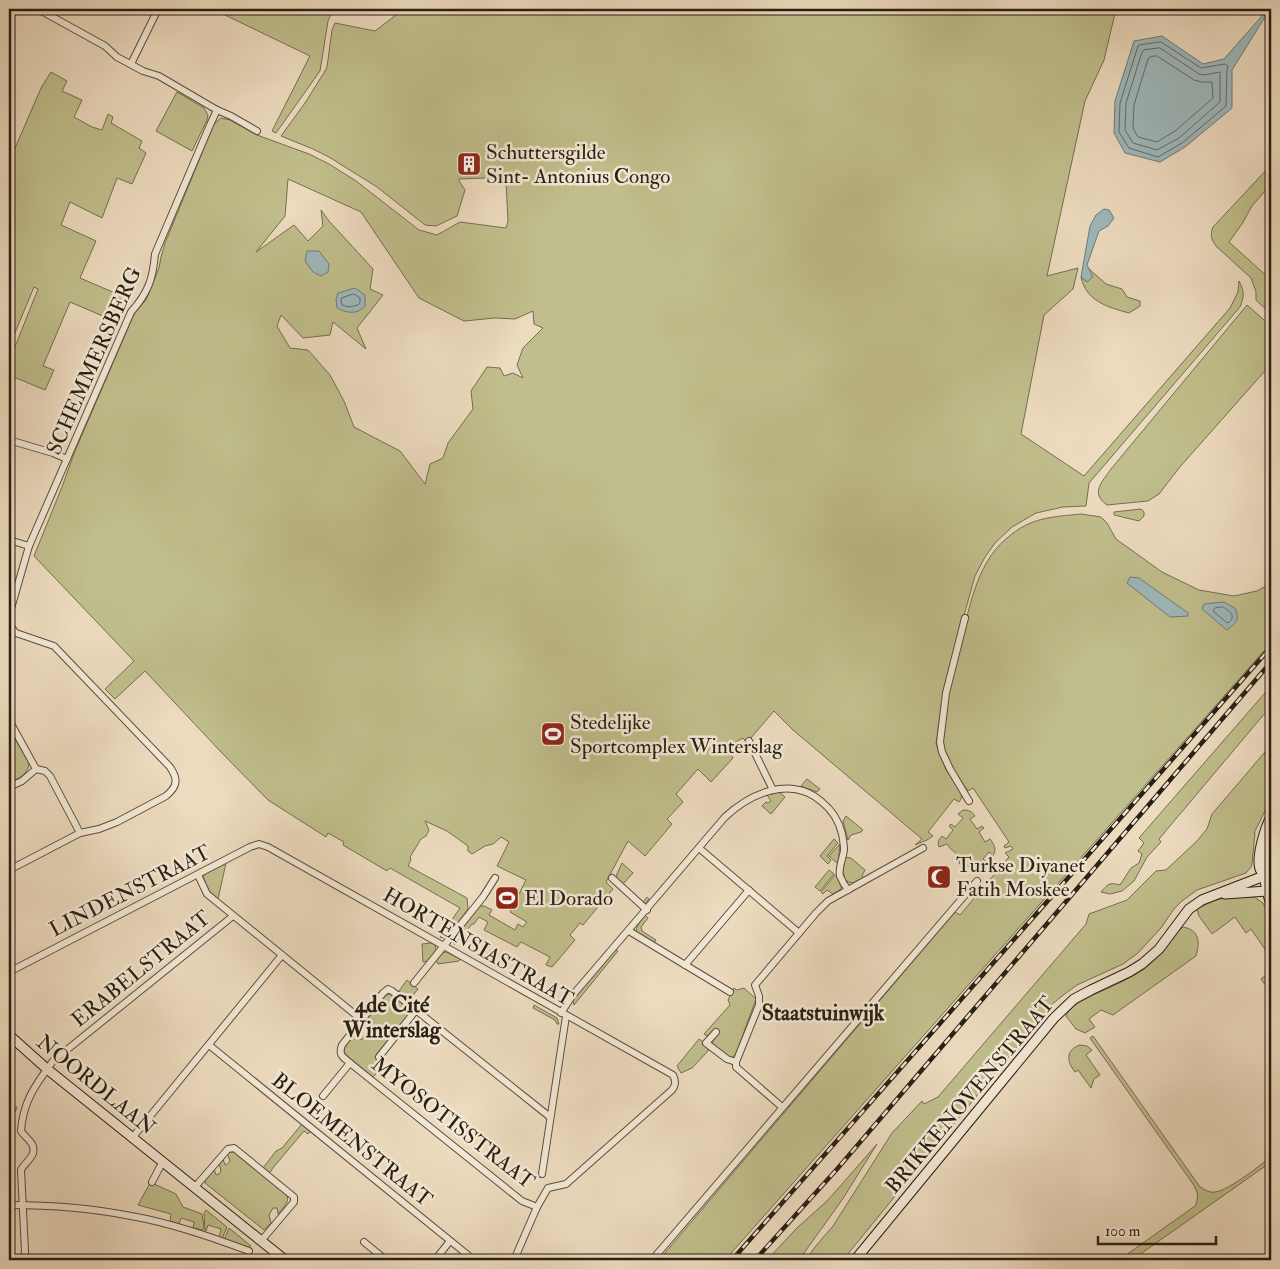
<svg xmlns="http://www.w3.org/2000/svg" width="1280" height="1269" viewBox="0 0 1280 1269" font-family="'IM FELL Double Pica',serif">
  <rect width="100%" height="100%" fill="#eddbbf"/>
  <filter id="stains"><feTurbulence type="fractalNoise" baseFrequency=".004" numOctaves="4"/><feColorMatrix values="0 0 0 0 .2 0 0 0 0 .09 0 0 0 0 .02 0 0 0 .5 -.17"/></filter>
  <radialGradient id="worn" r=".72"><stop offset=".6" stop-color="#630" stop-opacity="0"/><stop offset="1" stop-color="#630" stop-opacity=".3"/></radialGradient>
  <g fill="#c0be8c" stroke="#746e50" fill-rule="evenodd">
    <path d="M227 9H333L328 21 320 71 276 133 272 131 310 56 225 15Z"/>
    <path d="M404 9H444L453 12 455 9H1116L1104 60 1085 101 1047 276 1078 268 1073 289 1044 315 1021 434 1084 476 1230 308 1238 292 1239 281C1245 293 1244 296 1240 307L1089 483 1086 506 1063 507 1036 513 1012 527 995 543 985 557 975 576 944 687 936 744 946 770 962 793 961 799 959 802 954 799 928 832 933 836 927 840 915 845 922 839 793 730 774 711 750 739 749 738 747 743 743 738 727 747 733 758 711 782 698 769 676 794 683 802 667 819 672 824 645 856 628 841 606 882 613 889 583 925 580 923 570 935 575 940 552 967 546 965 550 957 521 942 517 947 484 930 488 922 479 917 474 924H472L455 945 452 942 453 939 479 906H484L492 910 489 915 515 930 518 924 523 927 527 922 510 912 526 880 497 866 509 842 501 837 493 844 485 846 472 854 468 851V846L447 831 425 821 429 830 426 836 421 839 410 857 411 860 408 866 467 898 468 909 447 937 444 938 440 937 460 908 390 868 387 871 343 845 344 842 328 833 326 837 268 800 221 752 145 671 115 699 105 689 134 661 34 556 62 487 75 451 135 312 146 300 159 268 161 257 165 243 214 124 221 118 230 120 257 135 309 154 329 164 356 181 419 230 437 235 460 222 506 228 508 221 506 182 511 177 459 179V181L465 190 457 216 436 226 425 225 377 187 329 157 313 149 281 136 305 103 325 71 327 67 332 30 335 23 375 31ZM288 179 361 212 419 298 464 321 495 318 515 319 533 311 534 324 543 328 523 348 517 365 523 378 513 373 504 376 500 368 487 367 471 391 473 409 448 443 443 458 430 464 425 484 400 451 354 427 344 401 330 375 308 350 290 348 277 326 281 315 303 338 330 335 333 322 366 349 357 328 383 295 370 289 373 269 329 221 321 210 323 226 308 241 294 225 256 252 285 216Z"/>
    <path d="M51 72 67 81 62 91 82 100 74 117 92 127 102 130 108 114 113 117 111 123 142 141 139 148 146 153 132 184 117 178 102 218 70 202 61 225 96 241 80 278 129 299 119 323 70 302 43 366 54 370 45 390 9 375V362L38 289 34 287 9 347V162L41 88Z"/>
    <path d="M177 92 204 108 208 115 207 120 192 151 156 131Z"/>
    <path d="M1271 165V184L1252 206 1242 224 1229 242 1271 280V314L1256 300V292L1251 278 1216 246C1211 239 1210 235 1213 227Z"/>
    <path d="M1088 268 1106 284 1122 289 1127 297 1140 301V306L1129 313C1107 307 1086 301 1081 277L1087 282 1092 277Z"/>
    <path d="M1247 305 1271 326V364L1179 468 1159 494 1148 501 1107 505C1090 493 1102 482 1111 469Z"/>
    <path d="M1141 509 1144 512V516L1139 521 1114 515V512Z"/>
    <path d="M1081 514 1101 517 1107 523 1116 539 1162 572 1199 590 1234 596 1257 591 1271 583V643L725 1260H659L955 912 960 915 1009 857 1005 853 1013 849 1011 846 1005 848 1004 846 1009 842 973 788 968 791C956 774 942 754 942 733 942 728 944 722 944 717 947 697 952 678 957 658 968 618 973 566 1007 538 1031 517 1052 517 1081 514Z"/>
    <path d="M1271 686V706L1159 839 1161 842 1147 857 1134 881 1122 891 1110 894 1101 892C1108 884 1109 882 1120 885L1131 868 1139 863 1142 854 1138 851 1144 843 1139 838Z"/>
    <path d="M9 728 29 763C28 775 19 778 9 783Z"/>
    <path d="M1271 745V799L1254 833H1255L1252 864 1251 867 1246 873 1197 890 1182 901 1174 909 1161 928 1138 953 1123 964 1077 985 1062 996 1050 1006 843 1260H806L815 1247 833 1226 892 1133 922 1101 924 1104 938 1097 1086 924 1089 914 1127 900 1156 871 1166 870 1196 842 1207 829 1212 814Z"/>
    <path d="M807 779 820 789 817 792 801 786Z"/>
    <path d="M779 792 785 797 771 814 762 806 766 802 768 803 771 801 767 795Z"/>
    <path d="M963 810C969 810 971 811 975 816L970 819 977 829 982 826 984 828 979 832 985 842 990 839C994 845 997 848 993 856L989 852 983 859 987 862 985 865 981 861 973 870 964 863 962 865 959 863 960 860 963 859C957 853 952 852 947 844L939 847C937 842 939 839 942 836L946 839 953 830 949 826 951 824 955 827 963 818 958 814Z"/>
    <path d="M846 816 863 830 861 832 851 835 848 840 843 821Z"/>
    <path d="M834 839 838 843 827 856 831 860 828 864 820 856Z"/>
    <path d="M840 844 838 864 829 856Z"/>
    <path d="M845 857 851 858 865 870 862 876 863 878 853 883 848 882 845 879 843 872Z"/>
    <path d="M226 863 218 899 210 893 203 877 206 873Z"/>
    <path d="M622 863 633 873 623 884 643 902 647 897 649 899 644 905 616 877 617 874Z"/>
    <path d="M829 870 834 874 820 891 815 887Z"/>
    <path d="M835 875 837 876 842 885 840 890 833 894 827 890 823 894 821 892Z"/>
    <path d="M1231 896 1254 897 1263 903 1271 918V958L1251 929 1246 933 1235 917 1212 934 1199 916 1197 909 1213 901Z"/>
    <path d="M645 915 648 918 641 927 642 931 656 940 654 943C635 932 630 935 645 915Z"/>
    <path d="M1183 927C1200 930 1200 943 1196 956L1113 1015 1101 1010 1089 1019 1095 1027 1085 1033 1076 1029 1066 1016C1069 1006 1084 1000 1093 995 1112 986 1133 978 1149 965 1161 955 1170 942 1180 929Z"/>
    <path d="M432 943 435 945 436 950 428 961 423 962 422 944Z"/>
    <path d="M615 950 618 951 574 1005 573 1000Z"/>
    <path d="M446 952 460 959 459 961 438 964 436 960 442 953Z"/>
    <path d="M1271 971V993L1261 979Z"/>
    <path d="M407 980 418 989 410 999 399 991Z"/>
    <path d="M734 988 737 990 744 988 756 999 736 1054 731 1058 729 1057 713 1044V1040L719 1033 715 1029 707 1036 704 1034 730 1005 728 1000Z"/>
    <path d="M390 994 407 1007 409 1010V1014L376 1055 383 1061 375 1071 376 1074 373 1077 345 1054C342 1047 350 1040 354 1035L361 1040 370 1028 364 1023 386 995Z"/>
    <path d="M534 1005 557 1018 559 1024H557L555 1020 533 1008Z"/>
    <path d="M1093 1036 1200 1187C1203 1188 1207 1192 1211 1192 1224 1195 1260 1165 1271 1157V1162L1132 1260H1119L1195 1206C1199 1198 1198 1192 1193 1184L1090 1038Z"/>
    <path d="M699 1039 703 1042 702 1044 708 1049V1051L692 1068 681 1073 677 1066Z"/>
    <path d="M1080 1045 1087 1046 1092 1050 1086 1055 1100 1075 1094 1079 1091 1088 1078 1070 1075 1072C1067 1062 1065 1050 1080 1045Z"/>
    <path d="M10 1106 17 1107 13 1118 15 1133 9 1136V1114L11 1113Z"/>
    <path d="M302 1124 311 1131 308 1134 304 1131 272 1169V1170L269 1173 263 1168 276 1151 282 1148Z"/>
    <path d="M877 1144 842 1200 799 1260H767L797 1228 828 1200Z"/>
    <path d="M230 1152H234L286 1194C291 1201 283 1208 278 1214L277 1208H273L269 1215 271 1223 264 1230 205 1183 206 1178 214 1169 216 1175 219 1174 221 1171 219 1163 223 1159 225 1165 227 1164 230 1161 227 1153Z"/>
    <path d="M150 1183H152L176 1194 183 1207 202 1214 204 1227 203 1230 193 1228 194 1222 181 1218 179 1224 170 1221 171 1214 138 1205Z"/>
    <path d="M206 1210 227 1227 222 1239 219 1238 221 1229 208 1225 206 1231H205L204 1213Z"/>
    <path d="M229 1228 251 1246 248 1248 224 1240Z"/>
  </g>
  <g fill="#9eb8bc" stroke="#6f7b78">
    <path d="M1268 9H1270L1232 70V108L1185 147 1160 162 1125 153 1114 133 1115 101 1134 41 1162 36 1203 64 1224 59Z"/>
    <path d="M1104 209 1109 210 1114 218 1108 226 1099 231 1087 265 1093 277 1087 282 1081 277 1090 226 1096 215Z"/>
    <path d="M307 251H319L329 264 328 272 321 276 313 272 305 261Z"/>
    <path d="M355 288 365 295V306C357 315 347 313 337 308L336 299 338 293Z"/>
    <path d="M1130 577 1139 578 1188 613V616L1170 617 1127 583Z"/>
    <path d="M1223 602 1235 608C1240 620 1237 622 1227 630L1202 609 1204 604Z"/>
  </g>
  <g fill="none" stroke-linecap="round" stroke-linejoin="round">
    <g stroke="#636c68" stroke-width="1">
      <path d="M1161 42 1201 68 1225 64 1228 66 1227 70 1226 106 1182 143 1158 157 1129 148 1119 132 1120 103 1138 46 1140 45Z"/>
      <path d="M1160 48 1199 74 1204 75 1220 72V102L1179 138 1157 150 1133 143 1125 130 1126 103 1142 52 1144 50Z"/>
      <path d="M1157 56 1194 80 1202 82H1212L1213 98 1175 131 1157 142 1138 137 1133 128 1134 105 1148 59 1150 57Z"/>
      <path d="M354 294 360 298V303L358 305 349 307 342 305 341 300 342 298Z"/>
      <path d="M1223 607C1230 611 1237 616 1228 623L1226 622 1213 611 1215 608Z"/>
    </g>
    <defs>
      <g id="street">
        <path d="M38 9 105 46 117 57 143 71 159 76 217 110 231 116 257 131"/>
        <path d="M131 64 158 9"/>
        <path d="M9 440 53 453 67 459"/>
        <path d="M9 540 29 546"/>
        <path d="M965 618 946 693 940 742 942 752 950 769 969 801"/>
        <path d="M9 720 36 769 45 771 50 776 80 833"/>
        <path d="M749 741 773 790"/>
        <path d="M9 787 22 781 36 769"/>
        <path d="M699 848 799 933"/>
        <path d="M9 872 11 869 80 833 99 829 117 822 166 796C178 786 178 779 170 767L54 646 16 633C9 626 9 621 10 612L29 546 131 312C148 293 153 279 155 254L210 125 217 110"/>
        <path d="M198 875 207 894 362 1020"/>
        <path d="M612 878 647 910"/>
        <path d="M629 931 730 992"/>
        <path d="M685 965 749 890"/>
        <path d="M9 972 250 847 259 844 268 847 673 1075C676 1081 676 1085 672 1090L566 1184 548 1188 537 1207 514 1260"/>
        <path d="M414 983 483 897 495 878"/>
        <path d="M561 1013 572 996 725 817C751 793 791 775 822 802 833 811 839 821 842 834 843 839 844 845 844 850 843 858 838 868 840 876 842 881 845 886 848 890"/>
        <path d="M716 1032 706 1043 727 1059 736 1062V1067L782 1107"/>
        <path d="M209 1045 474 1260"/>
        <path d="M379 1057 416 1010"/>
        <path d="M736 1062 759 1005V996L755 985 816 913 828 901 923 848"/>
        <path d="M323 1096 350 1063"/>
        <path d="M133 1137 282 955"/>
        <path d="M542 1174 566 1016"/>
        <path d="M152 1182 163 1161"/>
        <path d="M195 1187 228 1149 234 1148 294 1197V1202L261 1241"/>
        <path d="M9 1205C50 1205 91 1208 131 1216 171 1223 211 1237 249 1251"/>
        <path d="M537 1207 522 1201 350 1063C343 1057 338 1055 342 1045L383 993 388 989 392 991 550 1117"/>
        <path d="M364 1242 386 1260"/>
        <path d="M24 1260 25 1252 21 1170C25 1162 38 1155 32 1144 29 1139 24 1136 21 1131 23 1101 36 1084 53 1061L233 916"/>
        <path d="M435 1260 450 1241"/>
        <path d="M652 1260 977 881"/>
      </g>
      <g id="secondary">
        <path d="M1271 837 1267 851 1266 869 1264 876 1267 891 1271 905"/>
        <path d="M1264 876C1263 874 1261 871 1260 869 1256 857 1265 828 1271 817"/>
        <path d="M1225 894 1267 891"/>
        <path d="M9 1035 47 1069 285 1260"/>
        <path d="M855 1260 1054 1018 1074 999 1091 990 1129 972 1142 964 1159 949 1189 909 1202 900 1264 876"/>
      </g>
    </defs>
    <use href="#street" stroke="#594e3e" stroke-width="8"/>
    <use href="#secondary" stroke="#281f13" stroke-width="11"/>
    <use href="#street" stroke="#f3e8d5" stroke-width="6"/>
    <use href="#secondary" stroke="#f3e8d5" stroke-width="9"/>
    <defs>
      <g id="rail">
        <path d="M732 1260 1271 647"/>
        <path d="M755 1260 838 1168 1271 662"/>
      </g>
    </defs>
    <use href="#rail" stroke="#281f13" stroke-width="4.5"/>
    <use href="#rail" stroke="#f3e8d5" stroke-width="2.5" stroke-dasharray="8" stroke-linecap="butt"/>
  </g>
  <defs>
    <symbol id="building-square" viewBox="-11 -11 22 22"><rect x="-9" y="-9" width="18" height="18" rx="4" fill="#8f2418" stroke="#f3e8d5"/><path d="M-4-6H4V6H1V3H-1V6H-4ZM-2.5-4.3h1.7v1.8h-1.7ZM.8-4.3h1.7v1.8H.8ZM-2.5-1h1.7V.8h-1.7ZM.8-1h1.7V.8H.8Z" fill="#fff"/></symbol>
    <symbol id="stadium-square" viewBox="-11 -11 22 22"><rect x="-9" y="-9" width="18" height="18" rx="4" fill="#8f2418" stroke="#f3e8d5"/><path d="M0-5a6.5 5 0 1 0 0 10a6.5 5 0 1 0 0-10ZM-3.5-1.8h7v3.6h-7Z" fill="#fff"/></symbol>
    <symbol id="mosque-square" viewBox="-11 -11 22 22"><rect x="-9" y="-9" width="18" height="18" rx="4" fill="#8f2418" stroke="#f3e8d5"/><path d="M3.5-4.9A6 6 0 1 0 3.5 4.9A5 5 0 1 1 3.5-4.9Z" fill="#fff"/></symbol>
  </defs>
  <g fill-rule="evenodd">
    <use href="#building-square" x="455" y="150" width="28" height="28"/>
    <use href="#stadium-square" x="539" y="720" width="28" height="28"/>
    <use href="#mosque-square" x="925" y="863" width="28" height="28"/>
    <use href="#stadium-square" x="493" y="884" width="28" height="28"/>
  </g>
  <g text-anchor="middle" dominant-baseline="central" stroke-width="5" stroke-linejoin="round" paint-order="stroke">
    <g font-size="21" fill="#281f13" stroke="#f3e8d5" text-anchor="start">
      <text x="486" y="152">Schuttersgilde<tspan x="486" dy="24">Sint- Antonius Congo</tspan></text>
      <text x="570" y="722">Stedelijke<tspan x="570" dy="24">Sportcomplex Winterslag</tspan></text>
      <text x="956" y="865">Turkse Diyanet<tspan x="956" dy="24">Fatih Moskee</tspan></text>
      <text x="524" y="898">El Dorado</text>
    </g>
    <g font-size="21" fill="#281f13" stroke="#f3e8d5">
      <text transform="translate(94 361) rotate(-66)">SCHEMMERSBERG</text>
      <text transform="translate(130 891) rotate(-27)">LINDENSTRAAT</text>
      <text transform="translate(478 947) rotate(30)">HORTENSIASTRAAT</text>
      <text transform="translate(141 969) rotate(-39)">ERABELSTRAAT</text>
      <text transform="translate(96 1085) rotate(39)">NOORDLAAN</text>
      <text transform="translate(970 1095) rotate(-50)">BRIKKENOVENSTRAAT</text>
      <text transform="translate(453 1123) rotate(38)">MYOSOTISSTRAAT</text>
      <text transform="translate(352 1140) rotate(39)">BLOEMENSTRAAT</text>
    </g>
    <g font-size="22" font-weight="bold" fill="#281f13" stroke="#f3e8d5">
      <text x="392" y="1005">4de Cité<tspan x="392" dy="25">Winterslag</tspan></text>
      <text x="823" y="1013">Staatstuinwijk</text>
    </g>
  </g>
  <rect width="1280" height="1269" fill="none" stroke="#eddbbf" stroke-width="30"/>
  <rect x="10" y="10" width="1260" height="1249" fill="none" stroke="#281f13" stroke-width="2.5"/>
  <rect x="15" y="15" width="1250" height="1239" fill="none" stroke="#281f13"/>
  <path d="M1098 1236v8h118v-8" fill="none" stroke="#281f13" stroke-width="2.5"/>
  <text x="1105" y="1236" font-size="15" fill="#281f13" stroke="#f3e8d5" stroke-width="4" paint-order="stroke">100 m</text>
  <rect width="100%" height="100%" filter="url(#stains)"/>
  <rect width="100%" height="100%" fill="url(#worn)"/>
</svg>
